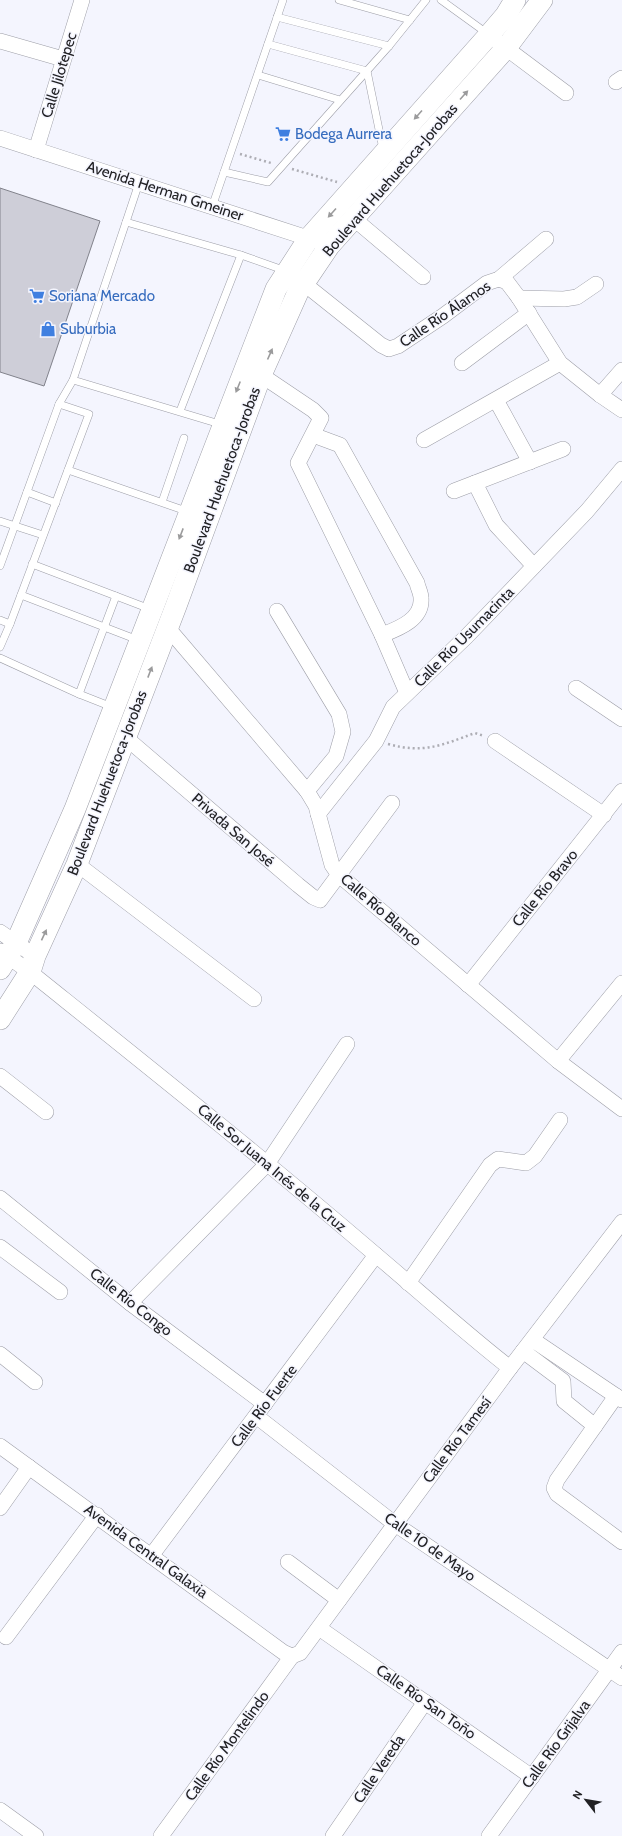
<svg xmlns="http://www.w3.org/2000/svg" width="622" height="1836" viewBox="0 0 622 1836" font-family="Cabin,sans-serif">
  <rect width="100%" height="100%" fill="#f4f5fe"/>
  <path fill="#ceced8" stroke="#81828b" d="M0 188 100 221 44 386 0 372Z"/>
  <g fill="none" stroke-linecap="round" stroke-linejoin="round">
    <defs>
      <g id="service">
        <path d="M283 0 224 172 268 182 389 46 426 0"/>
        <path d="M339 0 410 20"/>
        <path d="M441 0 488 34"/>
        <path d="M277 17 389 46"/>
        <path d="M268 44 367 71 383 149"/>
        <path d="M258 75 340 100"/>
        <path d="M212 207 224 172"/>
        <path d="M126 222 139 183"/>
        <path d="M59 404 73 380"/>
        <path d="M180 411 241 255"/>
        <path d="M223 425 73 380 126 222 241 255 286 271"/>
        <path d="M68 470 189 512"/>
        <path d="M27 492 56 503"/>
        <path d="M162 502 184 438"/>
        <path d="M0 521 43 535"/>
        <path d="M32 564 150 609"/>
        <path d="M0 566 59 404 89 414 10 624 0 620"/>
        <path d="M21 595 138 640"/>
        <path d="M0 647 10 624"/>
        <path d="M0 658 79 694 116 596"/>
        <path d="M79 694 112 707"/>
      </g>
      <g id="minor">
        <path d="M0 41 63 59"/>
        <path d="M498 42 566 93"/>
        <path d="M616 82 622 78"/>
        <path d="M0 138 317 241"/>
        <path d="M36 150 82 0"/>
        <path d="M353 218 423 277"/>
        <path d="M297 278 381 345 389 349 398 346 443 316 487 283 499 279 546 239"/>
        <path d="M499 279 507 282 519 298 560 363 600 395 622 410"/>
        <path d="M519 298 564 299 577 297 596 284"/>
        <path d="M462 363 529 313"/>
        <path d="M261 375 313 410 321 418 298 463 382 635C397 629 423 620 421 598 421 593 418 588 417 583L340 445 313 435"/>
        <path d="M600 395 622 370"/>
        <path d="M496 400 530 462"/>
        <path d="M424 440 560 363"/>
        <path d="M475 483 496 525 534 566"/>
        <path d="M454 491 563 449"/>
        <path d="M277 611 339 714 343 732 336 756 307 791"/>
        <path d="M167 627 307 791 316 806 332 865 339 875 558 1061 622 1109"/>
        <path d="M382 635 407 693"/>
        <path d="M576 688 622 719"/>
        <path d="M125 737 298 885 313 897 320 900 392 803"/>
        <path d="M495 741 604 815"/>
        <path d="M318 814 376 741 393 707 467 636 587 511 622 469"/>
        <path d="M77 864 254 999"/>
        <path d="M0 932 35 956"/>
        <path d="M0 951 30 972C146 1065 263 1158 376 1255 421 1293 464 1332 510 1368"/>
        <path d="M468 985 622 791"/>
        <path d="M558 1061 622 983"/>
        <path d="M0 1076 46 1112"/>
        <path d="M0 1198 130 1303 265 1404"/>
        <path d="M0 1247 60 1292"/>
        <path d="M408 1283 490 1165 498 1159 526 1163 535 1156 560 1120"/>
        <path d="M130 1303 267 1164 347 1044"/>
        <path d="M533 1340 622 1400"/>
        <path d="M523 1351 563 1381 564 1401 595 1426"/>
        <path d="M0 1354 35 1382"/>
        <path d="M616 1396 557 1480 554 1488 557 1494 622 1542"/>
        <path d="M256 1416 395 1524 622 1678"/>
        <path d="M0 1446 283 1652 292 1656"/>
        <path d="M0 1508 29 1467"/>
        <path d="M151 1556 376 1255"/>
        <path d="M288 1562 339 1600"/>
        <path d="M319 1628 532 1777"/>
        <path d="M6 1637 97 1515"/>
        <path d="M292 1656 300 1653 510 1368 622 1222"/>
        <path d="M0 1810 36 1836"/>
        <path d="M161 1836 292 1656"/>
        <path d="M333 1836 425 1702"/>
        <path d="M489 1836 622 1652"/>
      </g>
      <g id="secondary">
        <path d="M0 969 16 943 75 809 276 289 309 238 489 35 506 15 515 0"/>
        <path d="M0 1019 30 972 35 956 77 864 176 606 261 375 298 292 329 246 506 48 542 0"/>
      </g>
    </defs>
    <use href="#service" stroke="#9d9ea7" stroke-width="8"/>
    <use href="#minor" stroke="#9d9ea7" stroke-width="16"/>
    <use href="#secondary" stroke="#9d9ea7" stroke-width="22"/>
    <g stroke="#adadb4" stroke-width="2.5" stroke-dasharray="2 3" stroke-linecap="butt">
      <path d="M240 154 271 163"/>
      <path d="M292 169 337 182"/>
      <path d="M388 744C424 754 442 745 475 733L484 736"/>
    </g>
    <use href="#service" stroke="#fff" stroke-width="7"/>
    <use href="#minor" stroke="#fff" stroke-width="15"/>
    <use href="#secondary" stroke="#fff" stroke-width="21"/>
  </g>
  <defs><path id="oneway-solid" d="M-6-.8H1V-3.2L6.5 0L1 3.2V.8H-6Z"/></defs>
  <g fill="#9b9b9c">
    <use href="#oneway-solid" transform="translate(464 95) rotate(-48)"/>
    <use href="#oneway-solid" transform="translate(418 115) rotate(132)"/>
    <use href="#oneway-solid" transform="translate(332 213) rotate(132)"/>
    <use href="#oneway-solid" transform="translate(270 354) rotate(-66)"/>
    <use href="#oneway-solid" transform="translate(238 387) rotate(112)"/>
    <use href="#oneway-solid" transform="translate(181 534) rotate(111)"/>
    <use href="#oneway-solid" transform="translate(150 672) rotate(-69)"/>
    <use href="#oneway-solid" transform="translate(44 935) rotate(-65)"/>
  </g>
  <defs>
    <symbol id="supermarket-bare" viewBox="-9 -9 18 18"><path d="M-6-5.5h2.5l.6 2H6L4.5 2H-2.5L-4.4-4H-6ZM-1.5 3.2a1.3 1.3 0 1 0 .1 0ZM3 3.2a1.3 1.3 0 1 0 .1 0Z" fill="#3f7fe0" stroke="#f4f5fe" stroke-width="2.5" paint-order="stroke"/></symbol>
    <symbol id="shop-bare" viewBox="-9 -9 18 18"><path d="M-5-2.5h2.3a2.7 3.5 0 0 1 5.4 0H5L5.5 6h-11ZM-1.5-2.5h3a1.5 2.3 0 0 0-3 0Z" fill="#3f7fe0" stroke="#f4f5fe" stroke-width="2.5" paint-order="stroke"/></symbol>
  </defs>
  <g fill-rule="evenodd">
    <use href="#supermarket-bare" x="272" y="123" width="22" height="22"/>
    <use href="#supermarket-bare" x="26" y="285" width="22" height="22"/>
    <use href="#shop-bare" x="37" y="318" width="22" height="22"/>
  </g>
  <g text-anchor="middle" dominant-baseline="central" stroke-width="3" stroke-linejoin="round" paint-order="stroke">
    <g font-size="15" fill="#212124" stroke="#f4f5fe">
      <text transform="translate(59 75) rotate(-73)">Calle Jilotepec</text>
      <text transform="translate(390 180) rotate(-49)">Boulevard Huehuetoca-Jorobas</text>
      <text transform="translate(165 191) rotate(18)">Avenida Herman Gmeiner</text>
      <text transform="translate(445 314) rotate(-34)">Calle Río Álamos</text>
      <text transform="translate(222 480) rotate(-70)">Boulevard Huehuetoca-Jorobas</text>
      <text transform="translate(464 637) rotate(-45)">Calle Río Usumacinta</text>
      <text transform="translate(107 783) rotate(-69)">Boulevard Huehuetoca-Jorobas</text>
      <text transform="translate(233 830) rotate(41)">Privada San José</text>
      <text transform="translate(545 888) rotate(-51)">Calle Río Bravo</text>
      <text transform="translate(381 910) rotate(41)">Calle Río Blanco</text>
      <text transform="translate(272 1168) rotate(40)">Calle Sor Juana Inés de la Cruz</text>
      <text transform="translate(131 1302) rotate(38)">Calle Río Congo</text>
      <text transform="translate(264 1406) rotate(-53)">Calle Río Fuerte</text>
      <text transform="translate(457 1440) rotate(-53)">Calle Río Tamesí</text>
      <text transform="translate(430 1547) rotate(35)">Calle 10 de Mayo</text>
      <text transform="translate(146 1551) rotate(36)">Avenida Central Galaxia</text>
      <text transform="translate(426 1702) rotate(35)">Calle Río San Toño</text>
      <text transform="translate(556 1744) rotate(-54)">Calle Río Grijalva</text>
      <text transform="translate(227 1746) rotate(-54)">Calle Río Montelindo</text>
      <text transform="translate(379 1769) rotate(-56)">Calle Vereda</text>
    </g>
    <g font-size="15" fill="#366cbe" stroke="#f4f5fe" text-anchor="start">
      <text x="295" y="134">Bodega Aurrera</text>
      <text x="49" y="296">Soriana Mercado</text>
      <text x="60" y="329">Suburbia</text>
    </g>
  </g>
  <g transform="translate(586 1800) rotate(301)" stroke="#f4f5fe" stroke-width="3" paint-order="stroke">
  <path d="M0-3L7 15L0 10L-7 15Z" fill="#212124"/>
  <text y="-6" font-size="11" font-weight="bold" text-anchor="middle" fill="#212124">N</text>
  </g>
</svg>
